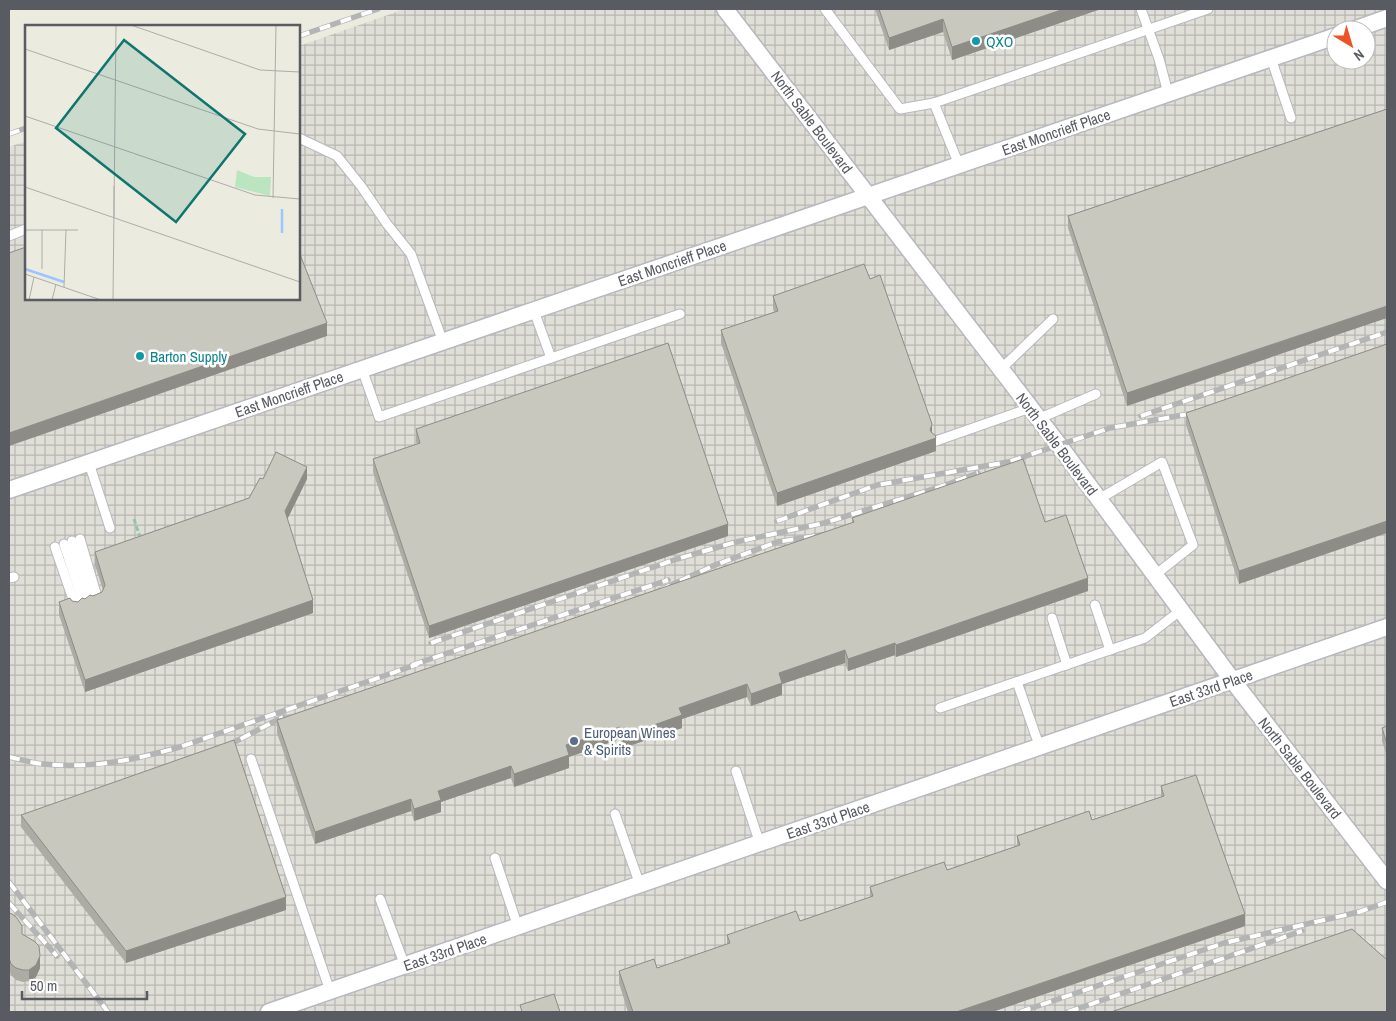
<svg xmlns="http://www.w3.org/2000/svg" width="1396" height="1021" viewBox="0 0 1396 1021" font-family="'Archivo Narrow',sans-serif">
  <defs>
    <pattern id="industrial-grid" width="8" height="8" patternUnits="userSpaceOnUse" patternTransform="scale(1.25)"><rect width="8" height="8" fill="#dfded7"/><path d="M0 4h8M4 0v8" fill="none" stroke="#b8b7b2"/></pattern>
  </defs>
  <rect width="100%" height="100%" fill="#ecebdf"/>
  <path fill="url(#industrial-grid)" fill-rule="evenodd" d="M405 9H1387V1012H9V147L26 141V299H299V46ZM1336 30H1366V60H1336Z"/>
  <g fill="none" stroke-linecap="round" stroke-linejoin="round">
    <defs>
      <g id="service">
        <path d="M825 9 900 109 934 103 1208 9"/>
        <path d="M1141 9 1159 59 1168 93"/>
        <path d="M1271 58 1291 118"/>
        <path d="M934 103 959 165"/>
        <path d="M299 138 337 156 361 186 387 224 411 254 443 342"/>
        <path d="M9 236 26 229"/>
        <path d="M534 311 551 358"/>
        <path d="M362 369 379 417 680 314"/>
        <path d="M1001 369 1053 319"/>
        <path d="M1038 419 1096 394"/>
        <path d="M936 441 1030 408"/>
        <path d="M89 463 110 528"/>
        <path d="M1099 499 1162 462 1193 545 1155 575"/>
        <path d="M80 539 98 600"/>
        <path d="M72 541 92 602"/>
        <path d="M64 544 84 605"/>
        <path d="M55 547 76 608"/>
        <path d="M9 578 14 577"/>
        <path d="M1095 605 1110 650"/>
        <path d="M1052 618 1067 665"/>
        <path d="M1017 682 1040 748"/>
        <path d="M940 708 1145 638 1181 610"/>
        <path d="M251 759 330 991"/>
        <path d="M736 771 760 844"/>
        <path d="M615 814 640 885"/>
        <path d="M495 858 518 927"/>
        <path d="M380 899 405 966"/>
      </g>
      <g id="minor">
        <path d="M725 9 1059 445 1233 681 1387 881"/>
        <path d="M1353 30 1387 18"/>
        <path d="M9 490 1336 36"/>
        <path d="M269 1012 1387 627"/>
      </g>
    </defs>
    <use href="#service" stroke="#b7b9bf" stroke-width="11"/>
    <use href="#minor" stroke="#b7b9bf" stroke-width="19"/>
    <path stroke="#93c6a9" stroke-width="3" stroke-dasharray="5 2.5" stroke-linecap="butt" d="M134 519 141 540"/>
    <use href="#service" stroke="#fff" stroke-width="9"/>
    <use href="#minor" stroke="#fff" stroke-width="16"/>
    <defs>
      <g id="rail">
        <path d="M299 36 378 9"/>
        <path d="M9 134 26 128"/>
        <path d="M1141 416 1387 332"/>
        <path d="M777 521 877 485 1008 462 1110 428 1200 412"/>
        <path d="M660 590 715 565 777 542 827 534"/>
        <path d="M431 643 677 559 736 542 824 523 940 487 978 473"/>
        <path d="M412 665 668 580"/>
        <path d="M221 749 283 717"/>
        <path d="M9 757C20 759 31 763 43 764 91 769 134 760 180 747L418 664"/>
        <path d="M9 882 108 1012"/>
        <path d="M9 903 57 956"/>
        <path d="M1020 1012 1224 943 1359 912 1387 902"/>
        <path d="M1068 1012 1302 931"/>
      </g>
    </defs>
    <use href="#rail" stroke="#b3b4b4" stroke-width="5.5"/>
    <use href="#rail" stroke="#fff" stroke-width="4" stroke-dasharray="11" stroke-linecap="butt"/>
  </g>
  <g fill="#adaca4">
    <path d="M875 9H1101L952 60 943 32 889 50Z"/>
    <path d="M1387 109 1127 406 1068 228V216Z"/>
    <path d="M870 279 932 433 936 451 777 506 721 343V330L774 312 773 308V296Z"/>
    <path d="M1387 344 1239 584 1186 425V413Z"/>
    <path d="M416 429 728 536 429 638 373 472V459L417 444 416 442Z"/>
    <path d="M307 479 287 519 313 613 85 692 59 615V602L72 601 78 602 102 592 103 590 95 565V552L249 498Z"/>
    <path d="M852 518 1045 522 1088 591 896 657 895 655 848 671 845 663 782 684V695L751 706 747 697 682 719V728L623 748 620 739 569 757V768L514 787 511 778 441 802V812L414 821 411 811 315 844 277 733V720L852 523Z"/>
    <path d="M1387 726V757L1382 741V728Z"/>
    <path d="M1161 786 1245 926 992 1012H628L619 983V971L657 968 727 944V935L800 921 870 897V887L947 870 1017 846V836L1092 820 1161 797Z"/>
    <path d="M21 815 286 910 126 963 21 827Z"/>
    <path d="M9 913 22 934 40 968 36 977 29 981 23 982 16 980 11 975 9 969Z"/>
  </g>
  <g fill="#8d8c86">
    <path d="M1064 9H1101L952 60V47Z"/>
    <path d="M943 19V32L889 50V38Z"/>
    <path d="M1387 306V318L1127 406V393Z"/>
    <path d="M327 323V336L9 446V433Z"/>
    <path d="M932 424V437L936 438V451L777 506V493L930 430Z"/>
    <path d="M307 467V479L285 524V511Z"/>
    <path d="M1387 521V533L1239 584V571Z"/>
    <path d="M728 524V536L429 638V626Z"/>
    <path d="M1088 578V591L896 657V645Z"/>
    <path d="M313 600V613L85 692V680Z"/>
    <path d="M895 643V655L848 671V659Z"/>
    <path d="M845 650V663L782 684V695L751 706V694L779 673Z"/>
    <path d="M747 684V697L682 719V728L623 748V736L679 708Z"/>
    <path d="M620 727V739L569 757V768L514 787V774L566 745Z"/>
    <path d="M511 766V778L441 802V812L414 821V809L438 791Z"/>
    <path d="M411 799V811L315 844V832Z"/>
    <path d="M286 897V910L126 963V951Z"/>
    <path d="M1245 914V926L992 1012H956Z"/>
    <path d="M40 956V968L36 977 29 981V970Z"/>
  </g>
  <g fill="#c9c8bf" stroke="#8d8c86">
    <path d="M879 9H1064L952 47 943 19 889 38Z"/>
    <path d="M1387 109V306L1127 393 1068 216Z"/>
    <path d="M26 247V299H299V252L327 323 9 433V253Z"/>
    <path d="M864 264 870 279 880 275 932 424 930 430 932 433 935 435 936 438 777 493 721 330 778 311 773 296Z"/>
    <path d="M668 343 728 524 429 626 373 459 420 443 416 429Z"/>
    <path d="M1387 344V521L1239 571 1186 413Z"/>
    <path d="M276 452 307 467 285 511 313 600 85 680 59 602 70 598 72 601 78 602 82 598 85 599 90 595 93 596 102 592 105 585 95 552 249 498 260 478 263 479Z"/>
    <path d="M1023 459 1045 522 1066 515 1088 578 896 645 895 643 848 659 845 650 779 673 782 683 751 694 747 684 679 708 682 715 623 736 620 727 566 745 569 755 514 774 511 766 438 791 441 800 414 809 411 799 315 832 277 720 854 522 852 518Z"/>
    <path d="M1387 726V744L1382 728Z"/>
    <path d="M234 740 286 897 126 951 21 815Z"/>
    <path d="M1196 775 1245 914 956 1012H633L619 971 654 959 657 968 730 943 727 935 796 911 800 921 873 896 870 887 944 862 947 870 1020 845 1017 836 1089 811 1092 820 1164 796 1161 786Z"/>
    <path d="M9 913 12 914 17 918 22 926V934L34 941 39 946 40 956 36 965 29 970H23L16 968 11 964 9 958Z"/>
    <path d="M1352 929 1387 960V1012H1111Z"/>
    <path d="M554 994 560 1012H522L520 1005Z"/>
  </g>
  <g fill="#0f9aa8" stroke="#fff" stroke-width="2">
    <circle cx="976" cy="41" r="5"/>
    <circle cx="140" cy="356" r="5"/>
  </g>
  <circle fill="#5c6f8a" stroke="#fff" stroke-width="2" cx="574" cy="741" r="5"/>
  <g text-anchor="middle" dominant-baseline="central" stroke-width="5" stroke-linejoin="round" paint-order="stroke">
    <g font-size="15" fill="#0d838f" stroke="#fff" text-anchor="start">
      <text x="986" y="41">QXO</text>
      <text x="150" y="356">Barton Supply</text>
    </g>
    <g font-size="15" fill="#585b61" stroke="#fff">
      <text transform="translate(812 122) rotate(53)">North Sable Boulevard</text>
      <text transform="translate(1056 132) rotate(-19)">East Moncrieff Place</text>
      <text transform="translate(672 263) rotate(-19)">East Moncrieff Place</text>
      <text transform="translate(289 394) rotate(-19)">East Moncrieff Place</text>
      <text transform="translate(1057 444) rotate(53)">North Sable Boulevard</text>
      <text transform="translate(1211 688) rotate(-19)">East 33rd Place</text>
      <text transform="translate(1300 768) rotate(52)">North Sable Boulevard</text>
      <text transform="translate(828 820) rotate(-19)">East 33rd Place</text>
      <text transform="translate(445 952) rotate(-19)">East 33rd Place</text>
    </g>
    <g font-size="15" fill="#4e5e75" stroke="#fff" text-anchor="start">
      <text x="584" y="732">European Wines<tspan x="584" dy="17">&amp; Spirits</tspan></text>
    </g>
  </g>
  <g transform="translate(25 25)">
    <rect width="275" height="275" fill="#ecebdf"/>
    <path d="M212 145 229 152H246L245 171 210 162Z" fill="#bae5c1"/>
    <path fill="none" stroke="#9cc5ff" stroke-width="2.5" d="M257 184V208M0 244 39 257"/>
    <path fill="none" stroke="#adada9" stroke-width="1" d="M106 0 235 45 275 47M0 24 233 104 275 109M0 91 230 170 275 174M0 162 275 257M248 173 251 0M89 193V161M0 205H53M17 205V244M0 249 76 275M39 262 41 205M4 275 9 252M27 275 31 259M88 275 91 0"/>
    <path fill="#0f766e" fill-opacity="0.15" stroke="#0f766e" stroke-width="2.5" d="M99 15 220 109 151 197 31 103Z"/>
    <rect width="275" height="275" fill="none" stroke="#585b61" stroke-width="2.5"/>
  </g>
  <rect width="1396" height="1021" fill="none" stroke="#585b61" stroke-width="20"/>
  <g transform="translate(1351 45) rotate(142)"><circle r="24" fill="#ffffff" stroke="#bcbdc0"/>
  <path d="M0-4L9 19L0 12L-9 19Z" fill="#ed5325"/>
  <text y="-8" font-size="14" font-weight="bold" text-anchor="middle" fill="#585b61">N</text>
  </g>
  <path d="M22 991v8h125v-8" fill="none" stroke="#585b61" stroke-width="2.5"/>
  <text x="30" y="991" font-size="15" fill="#585b61" stroke="#ffffff" stroke-width="4" paint-order="stroke">50 m</text>
</svg>
